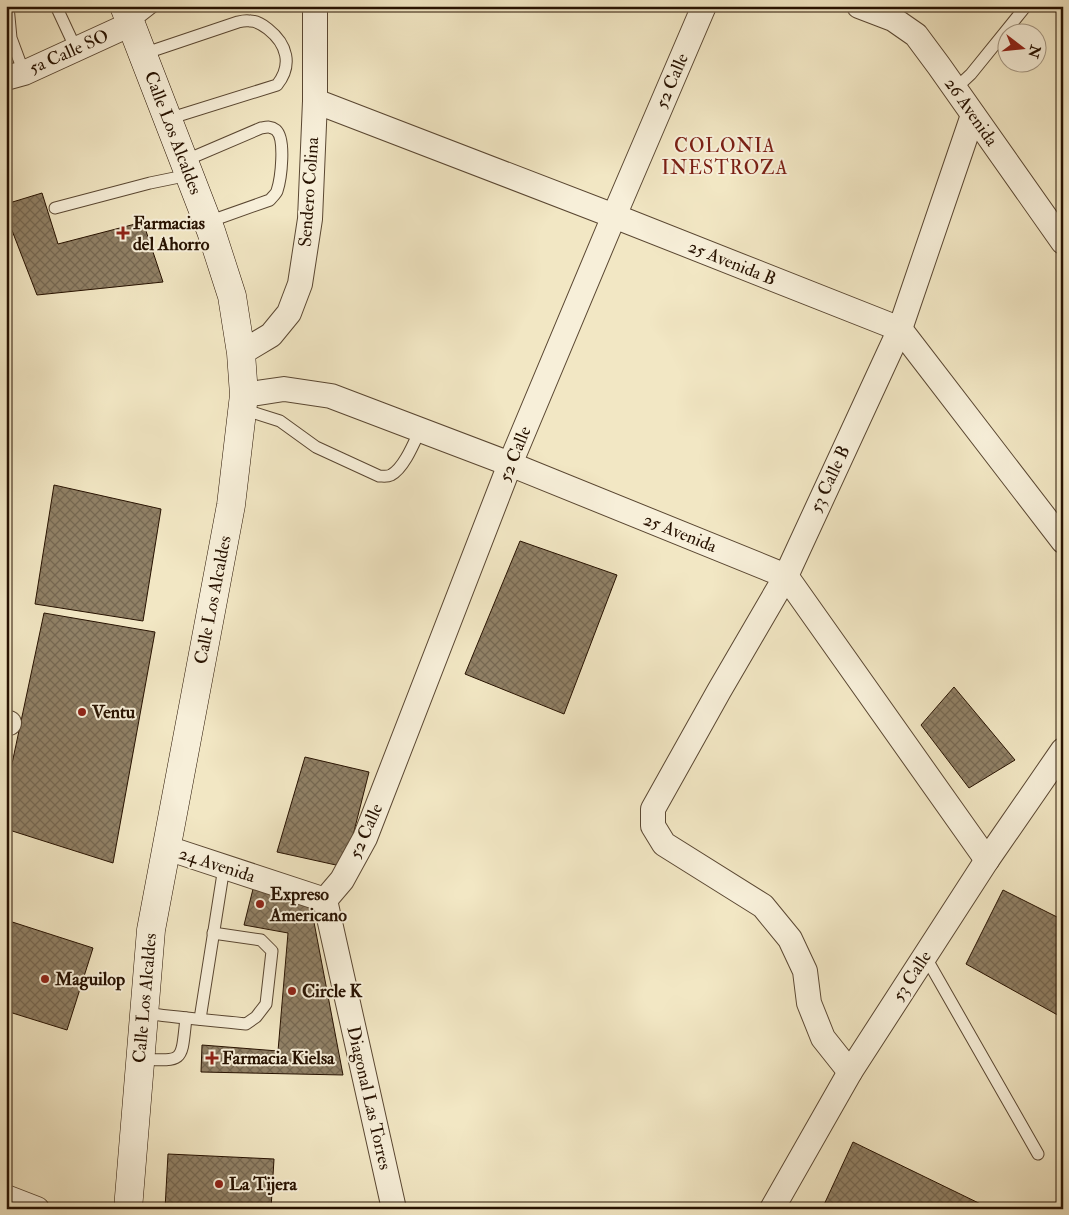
<svg xmlns="http://www.w3.org/2000/svg" width="1069" height="1215" viewBox="0 0 1069 1215" font-family="'IM FELL Double Pica',serif">
  <defs>
    <pattern id="building-cross-hatch" width="8" height="8" patternUnits="userSpaceOnUse" patternTransform="scale(1.25)"><rect width="8" height="8" fill="#918166"/><path d="M0 0l8 8M0 8l8-8" fill="none" stroke="#766852"/></pattern>
  </defs>
  <rect width="100%" height="100%" fill="#f2e7c4"/>
  <filter id="stains"><feTurbulence type="fractalNoise" baseFrequency=".004" numOctaves="4"/><feColorMatrix values="0 0 0 0 .2 0 0 0 0 .09 0 0 0 0 .02 0 0 0 .5 -.17"/></filter>
  <radialGradient id="worn" r=".72"><stop offset=".6" stop-color="#630" stop-opacity="0"/><stop offset="1" stop-color="#630" stop-opacity=".3"/></radialGradient>
  <g fill="url(#building-cross-hatch)" stroke="#271201">
    <path d="M42 193 58 244 143 222 163 282 37 295 6 215V204Z"/>
    <path d="M54 485 161 509 143 621 35 604Z"/>
    <path d="M520 541 617 575 564 714 465 674Z"/>
    <path d="M44 613 155 632 113 863 6 829V792Z"/>
    <path d="M954 687 1015 760 969 788 921 725Z"/>
    <path d="M305 757 369 772 345 867 277 852Z"/>
    <path d="M253 889 309 905 313 917 343 1075 201 1072 202 1045 278 1051 288 933 244 925Z"/>
    <path d="M1003 890 1063 920V1018L966 964Z"/>
    <path d="M6 920 93 948 67 1030 6 1011Z"/>
    <path d="M853 1142 991 1209H822Z"/>
    <path d="M168 1154 274 1159 271 1209H165Z"/>
  </g>
  <g fill="none" stroke-linecap="round" stroke-linejoin="round">
    <defs>
      <g id="service">
        <path d="M8 6 11 38 24 73"/>
        <path d="M56 6 76 49"/>
        <path d="M131 24 154 6"/>
        <path d="M143 54 238 22C242 21 246 20 250 21 257 21 263 25 268 29 287 44 293 65 277 85L168 119"/>
        <path d="M955 89 971 74 1026 6"/>
        <path d="M184 161 261 128C267 127 271 126 276 130 286 139 281 179 277 191 276 194 272 197 270 200L208 222"/>
        <path d="M55 208 150 183 189 175"/>
        <path d="M242 409 280 421 316 447 379 476C383 476 387 477 391 475 404 468 414 443 420 430"/>
        <path d="M925 956 1038 1154"/>
        <path d="M145 1013C178 1018 212 1020 246 1024L256 1017 266 1004 272 951 261 940 213 933"/>
        <path d="M200 1019 224 867"/>
        <path d="M139 1059C185 1061 181 1063 186 1018"/>
      </g>
      <g id="minor">
        <path d="M859 6 893 19 916 35 939 66 1063 242"/>
        <path d="M6 78 24 73 131 24"/>
        <path d="M315 101 614 216 900 329 1063 541"/>
        <path d="M241 353 271 335 289 313 300 284 310 219 315 101V6"/>
        <path d="M244 395 284 389 331 396 510 464 786 576 987 860"/>
        <path d="M6 723H9"/>
        <path d="M167 848 325 900"/>
        <path d="M325 900 342 880 365 838 510 464 614 216 704 6"/>
        <path d="M325 900 394 1209"/>
        <path d="M850 1072 823 1038 809 1003 805 971 790 939 763 906 664 844 653 826V809L719 691 786 576 900 329 973 115"/>
        <path d="M6 1197 37 1209"/>
        <path d="M772 1209 850 1072 987 860 1063 750"/>
      </g>
      <path id="secondary" d="M124 6 211 231 232 296 241 353 244 395 231 505 151 930 128 1209"/>
    </defs>
    <use href="#service" stroke="#5a4732" stroke-width="13"/>
    <use href="#minor" stroke="#5a4732" stroke-width="26"/>
    <use href="#secondary" stroke="#271201" stroke-width="29"/>
    <use href="#service" stroke="#f7efd9" stroke-width="11"/>
    <use href="#minor" stroke="#f7efd9" stroke-width="24"/>
    <use href="#secondary" stroke="#f7efd9" stroke-width="28"/>
  </g>
  <g fill="#8f2418" stroke="#f7efd9" stroke-width="2">
    <path d="M120.5 225.5h5v5h5v5h-5v5h-5v-5h-5v-5h5z"/>
    <circle cx="82" cy="712" r="5"/>
    <circle cx="260" cy="904" r="5"/>
    <circle cx="45" cy="979" r="5"/>
    <circle cx="292" cy="991" r="5"/>
    <path d="M209.5 1050.5h5v5h5v5h-5v5h-5v-5h-5v-5h5z"/>
    <circle cx="219" cy="1184" r="5"/>
  </g>
  <g text-anchor="middle" dominant-baseline="central" stroke-width="4" stroke-linejoin="round" paint-order="stroke">
    <g font-size="18" fill="#271201" stroke="#f7efd9">
      <text transform="translate(69 52) rotate(-24)">5a Calle SO</text>
      <text transform="translate(672 81) rotate(-67)">52 Calle</text>
      <text transform="translate(971 112) rotate(55)">26 Avenida</text>
      <text transform="translate(173 133) rotate(69)">Calle Los Alcaldes</text>
      <text transform="translate(309 192) rotate(-86)">Sendero Colina</text>
      <text transform="translate(732 263) rotate(22)">25 Avenida B</text>
      <text transform="translate(515 454) rotate(-68)">52 Calle</text>
      <text transform="translate(830 479) rotate(-65)">53 Calle B</text>
      <text transform="translate(680 533) rotate(22)">25 Avenida</text>
      <text transform="translate(213 600) rotate(-79)">Calle Los Alcaldes</text>
      <text transform="translate(366 831) rotate(-66)">52 Calle</text>
      <text transform="translate(217 865) rotate(18)">24 Avenida</text>
      <text transform="translate(912 976) rotate(-57)">53 Calle</text>
      <text transform="translate(145 998) rotate(-85)">Calle Los Alcaldes</text>
      <text transform="translate(369 1098) rotate(77)">Diagonal Las Torres</text>
    </g>
    <g font-size="18" font-weight="bold" fill="#271201" stroke="#f7efd9" text-anchor="start">
      <text x="133" y="223">Farmacias<tspan x="133" dy="21">del Ahorro</tspan></text>
      <text x="92" y="712">Ventu</text>
      <text x="270" y="894">Expreso<tspan x="270" dy="21">Americano</tspan></text>
      <text x="55" y="979">Maguilop</text>
      <text x="302" y="991">Circle K</text>
      <text x="222" y="1058">Farmacia Kielsa</text>
      <text x="229" y="1184">La Tijera</text>
    </g>
    <g font-size="19" letter-spacing="1" fill="#7a1f14" stroke="#f7efd9">
      <text x="725" y="146">COLONIA<tspan x="725" dy="22">INESTROZA</tspan></text>
    </g>
  </g>
  <rect width="1069" height="1215" fill="none" stroke="#f2e7c4" stroke-width="25"/>
  <rect x="8" y="8" width="1054" height="1200" fill="none" stroke="#271201" stroke-width="2.5"/>
  <rect x="12" y="12" width="1044" height="1190" fill="none" stroke="#271201"/>
  <g transform="translate(1022 48) rotate(106)"><circle r="24" fill="#f7efd9" stroke="#a49783"/>
  <path d="M0-4L9 19L0 12L-9 19Z" fill="#8f2418"/>
  <text y="-8" font-size="14" font-weight="bold" text-anchor="middle" fill="#271201">N</text>
  </g>
  <rect width="100%" height="100%" filter="url(#stains)"/>
  <rect width="100%" height="100%" fill="url(#worn)"/>
</svg>
